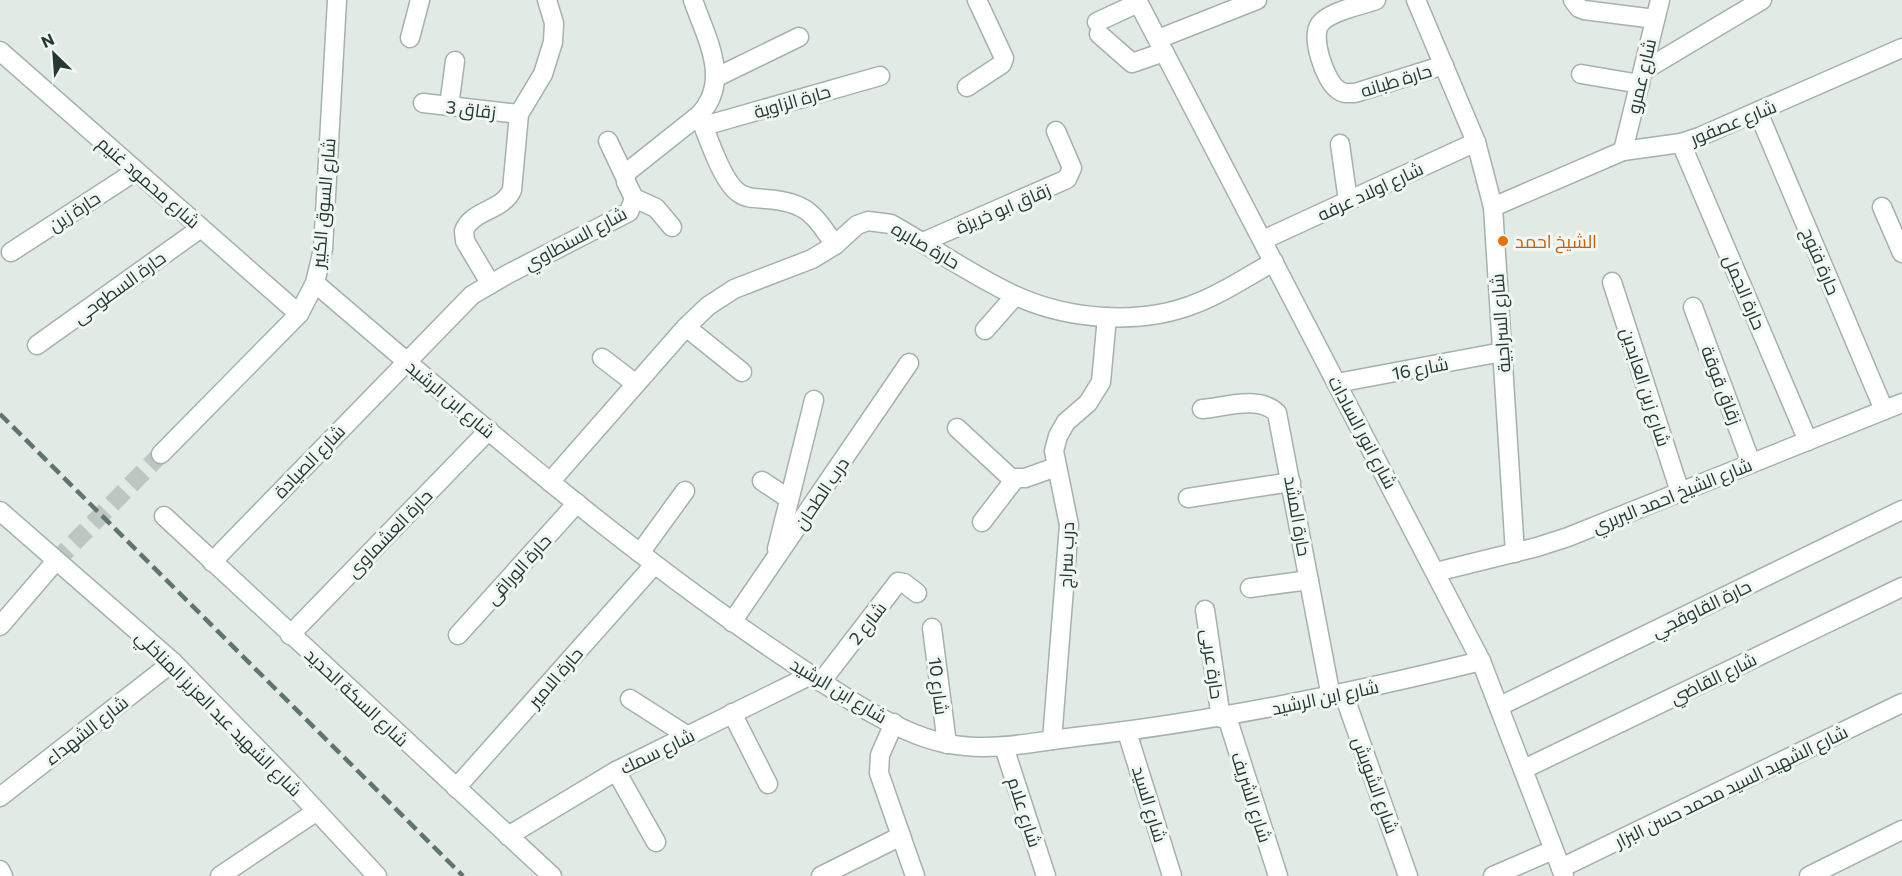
<svg xmlns="http://www.w3.org/2000/svg" width="1902" height="876" viewBox="0 0 1902 876" font-family="Commissioner,Cairo,sans-serif">
  <rect width="100%" height="100%" fill="#e2eae6"/>
  <g fill="none" stroke-linecap="round" stroke-linejoin="round">
    <path stroke="#bcc7c2" stroke-width="18" stroke-dasharray="18 9" stroke-linecap="butt" d="M55 562 161 454"/>
    <defs>
      <g id="minor">
        <path d="M1137 0 1481 661 1564 876"/>
        <path d="M1376 0C1360 6 1330 11 1320 24 1310 37 1325 80 1337 89 1343 94 1347 93 1355 93L1444 65"/>
        <path d="M1416 0 1476 142 1493 207 1515 553"/>
        <path d="M1573 0 1579 8 1584 10 1655 19"/>
        <path d="M1097 22 1138 3"/>
        <path d="M1099 34 1132 63 1164 52"/>
        <path d="M410 38 420 0"/>
        <path d="M1158 39 1257 0"/>
        <path d="M0 51 299 314"/>
        <path d="M1643 71 1762 0"/>
        <path d="M1581 74 1640 84"/>
        <path d="M717 77 799 37"/>
        <path d="M967 87 1002 64 1004 58 977 0"/>
        <path d="M423 103 519 114"/>
        <path d="M449 106 455 61"/>
        <path d="M1758 112 1884 410"/>
        <path d="M699 115C707 134 722 182 739 193 747 199 757 198 766 199 806 202 813 213 835 245"/>
        <path d="M704 126 880 76"/>
        <path d="M608 141 625 177"/>
        <path d="M1681 143 1808 441"/>
        <path d="M1340 144 1348 201"/>
        <path d="M1623 151 1660 0"/>
        <path d="M634 198 656 208 672 227"/>
        <path d="M1493 207 1623 151 1681 143 1699 137 1902 48"/>
        <path d="M1882 207 1902 253"/>
        <path d="M1263 240 1476 142"/>
        <path d="M923 242 1067 179 1072 168 1056 131"/>
        <path d="M11 252 136 171"/>
        <path d="M1612 282 1680 492"/>
        <path d="M315 283C469 415 622 549 790 661 834 690 897 735 949 744 992 752 1033 742 1075 737 1213 722 1347 694 1481 661"/>
        <path d="M490 283 465 241 464 231C471 210 503 211 512 190L519 114 543 74 553 42 554 23 547 0"/>
        <path d="M1693 307 1751 463"/>
        <path d="M686 327 742 372"/>
        <path d="M985 330 1015 296"/>
        <path d="M37 345 201 228"/>
        <path d="M602 358 636 384"/>
        <path d="M1337 383 1502 352"/>
        <path d="M1202 409C1225 407 1259 395 1277 413L1331 697"/>
        <path d="M957 428 1011 478H1025L1056 467"/>
        <path d="M161 454 299 314 315 283 323 249 337 0"/>
        <path d="M762 481 789 499"/>
        <path d="M550 482 686 327 708 306 734 289 812 259 835 245 857 225 868 221 891 224C932 247 971 275 1014 295 1068 320 1141 326 1197 303 1224 293 1249 275 1274 262"/>
        <path d="M1188 498 1291 482"/>
        <path d="M0 511 173 662 285 777 377 876"/>
        <path d="M164 516 552 876"/>
        <path d="M982 522 1015 479"/>
        <path d="M777 549 814 400"/>
        <path d="M640 553 685 491"/>
        <path d="M212 562 472 295 508 274 629 212 634 198 626 182V173L699 115C732 81 706 38 693 0"/>
        <path d="M1436 572 1537 547 1568 537 1902 403"/>
        <path d="M1250 588 1309 580"/>
        <path d="M1205 610 1221 718"/>
        <path d="M732 622 909 363"/>
        <path d="M0 626 55 562"/>
        <path d="M932 628 947 744"/>
        <path d="M290 635 489 430"/>
        <path d="M458 635 577 503"/>
        <path d="M821 682 898 582 904 583 917 593"/>
        <path d="M1344 695 1408 876"/>
        <path d="M630 699 688 736"/>
        <path d="M1500 706 1902 510"/>
        <path d="M732 713 768 784"/>
        <path d="M1227 717 1278 876"/>
        <path d="M894 723 880 755 879 773 915 876"/>
        <path d="M1127 732 1172 876"/>
        <path d="M1052 740 1069 525 1054 451 1058 436 1066 422 1088 403 1101 382 1107 317"/>
        <path d="M1004 747 1046 876"/>
        <path d="M1524 769 1902 587"/>
        <path d="M616 771 656 842"/>
        <path d="M456 788 654 565"/>
        <path d="M0 797 173 662"/>
        <path d="M508 836 616 771 811 675"/>
        <path d="M1561 868 1902 703"/>
        <path d="M0 870 3 876"/>
        <path d="M220 876 317 811"/>
        <path d="M821 876 901 836"/>
        <path d="M1493 876 1553 850"/>
        <path d="M1809 876 1902 830"/>
      </g>
    </defs>
    <use href="#minor" stroke="#a5b1ad" stroke-width="21"/>
    <use href="#minor" stroke="#fff" stroke-width="18"/>
    <path stroke="#5e746f" stroke-width="4.5" stroke-dasharray="12 6" stroke-linecap="butt" d="M0 414 463 876"/>
  </g>
  <circle fill="#e8710a" stroke="#f2f7f4" stroke-width="2" cx="1503" cy="241" r="6"/>
  <g text-anchor="middle" dominant-baseline="central" stroke-width="6" stroke-linejoin="round" paint-order="stroke">
    <g font-size="18" fill="#243933" stroke="#f2f7f4">
      <text transform="translate(1641 76) rotate(-77)">شارع عمرو</text>
      <text transform="translate(1396 80) rotate(-17)">حارة طبانه</text>
      <text transform="translate(792 101) rotate(-16)">حارة الزاوية</text>
      <text transform="translate(471 109) rotate(7)">زقاق 3</text>
      <text transform="translate(1733 122) rotate(-22)">شارع عصفور</text>
      <text transform="translate(149 182) rotate(41)">شارع محمود غنيم</text>
      <text transform="translate(1370 191) rotate(-25)">شارع اولاد عرفه</text>
      <text transform="translate(323 203) rotate(-85)">شارع السوق الكبير</text>
      <text transform="translate(1003 208) rotate(-23)">زقاق ابو خريزة</text>
      <text transform="translate(74 211) rotate(-33)">حارة زين</text>
      <text transform="translate(575 238) rotate(-28)">شارع السنطاوي</text>
      <text transform="translate(926 245) rotate(30)">حارة صابره</text>
      <text transform="translate(1821 261) rotate(67)">حارة فتوح</text>
      <text transform="translate(119 287) rotate(-36)">حارة السطوحى</text>
      <text transform="translate(1745 292) rotate(67)">حارة الجمل</text>
      <text transform="translate(1500 323) rotate(-94)">شارع السراجية</text>
      <text transform="translate(1420 368) rotate(-11)">شارع 16</text>
      <text transform="translate(1722 385) rotate(69)">زقاق قوقة</text>
      <text transform="translate(1646 387) rotate(72)">شارع زين العابدين</text>
      <text transform="translate(451 399) rotate(40)">شارع ابن الرشيد</text>
      <text transform="translate(1363 432) rotate(62)">شارع انور السادات</text>
      <text transform="translate(309 461) rotate(-46)">شارع الصيادة</text>
      <text transform="translate(821 493) rotate(-56)">درب الطحان</text>
      <text transform="translate(1672 495) rotate(-22)">شارع الشيخ احمد البربري</text>
      <text transform="translate(1298 516) rotate(80)">حارة المشد</text>
      <text transform="translate(389 533) rotate(-46)">حارة العشماوى</text>
      <text transform="translate(1066 555) rotate(-88)">درب سراج</text>
      <text transform="translate(518 569) rotate(-48)">حارة الوراقى</text>
      <text transform="translate(1701 608) rotate(-26)">حارة القاوقجي</text>
      <text transform="translate(867 623) rotate(-52)">شارع 2</text>
      <text transform="translate(1213 664) rotate(82)">حارة عربى</text>
      <text transform="translate(555 677) rotate(-49)">حارة الامير</text>
      <text transform="translate(1713 678) rotate(-26)">شارع القاضي</text>
      <text transform="translate(939 686) rotate(83)">شارع 10</text>
      <text transform="translate(839 690) rotate(31)">شارع ابن الرشيد</text>
      <text transform="translate(357 697) rotate(43)">شارع السكة الحديد</text>
      <text transform="translate(1325 697) rotate(-12)">شارع ابن الرشيد</text>
      <text transform="translate(219 713) rotate(45)">شارع الشهيد عبد العزيز المناخلي</text>
      <text transform="translate(86 730) rotate(-38)">شارع الشهداء</text>
      <text transform="translate(657 751) rotate(-26)">شارع سمك</text>
      <text transform="translate(1376 785) rotate(70)">شارع الشويش</text>
      <text transform="translate(1731 786) rotate(-26)">شارع الشهيد السيد محمد حسن البزار</text>
      <text transform="translate(1252 797) rotate(72)">شارع الشريف</text>
      <text transform="translate(1150 804) rotate(73)">شارع السيد</text>
      <text transform="translate(1025 812) rotate(72)">شارع علام</text>
    </g>
    <g font-size="18" fill="#c56008" stroke="#f2f7f4" text-anchor="start">
      <text x="1515" y="241">الشيخ احمد</text>
    </g>
  </g>
  <g transform="translate(54 54) rotate(335)" stroke="#f2f7f4" stroke-width="4.5" paint-order="stroke">
  <path d="M0-4.5L10 22L0 15L-10 22Z" fill="#243933"/>
  <text y="-9" font-size="16" font-weight="bold" text-anchor="middle" fill="#243933">N</text>
  </g>
</svg>
